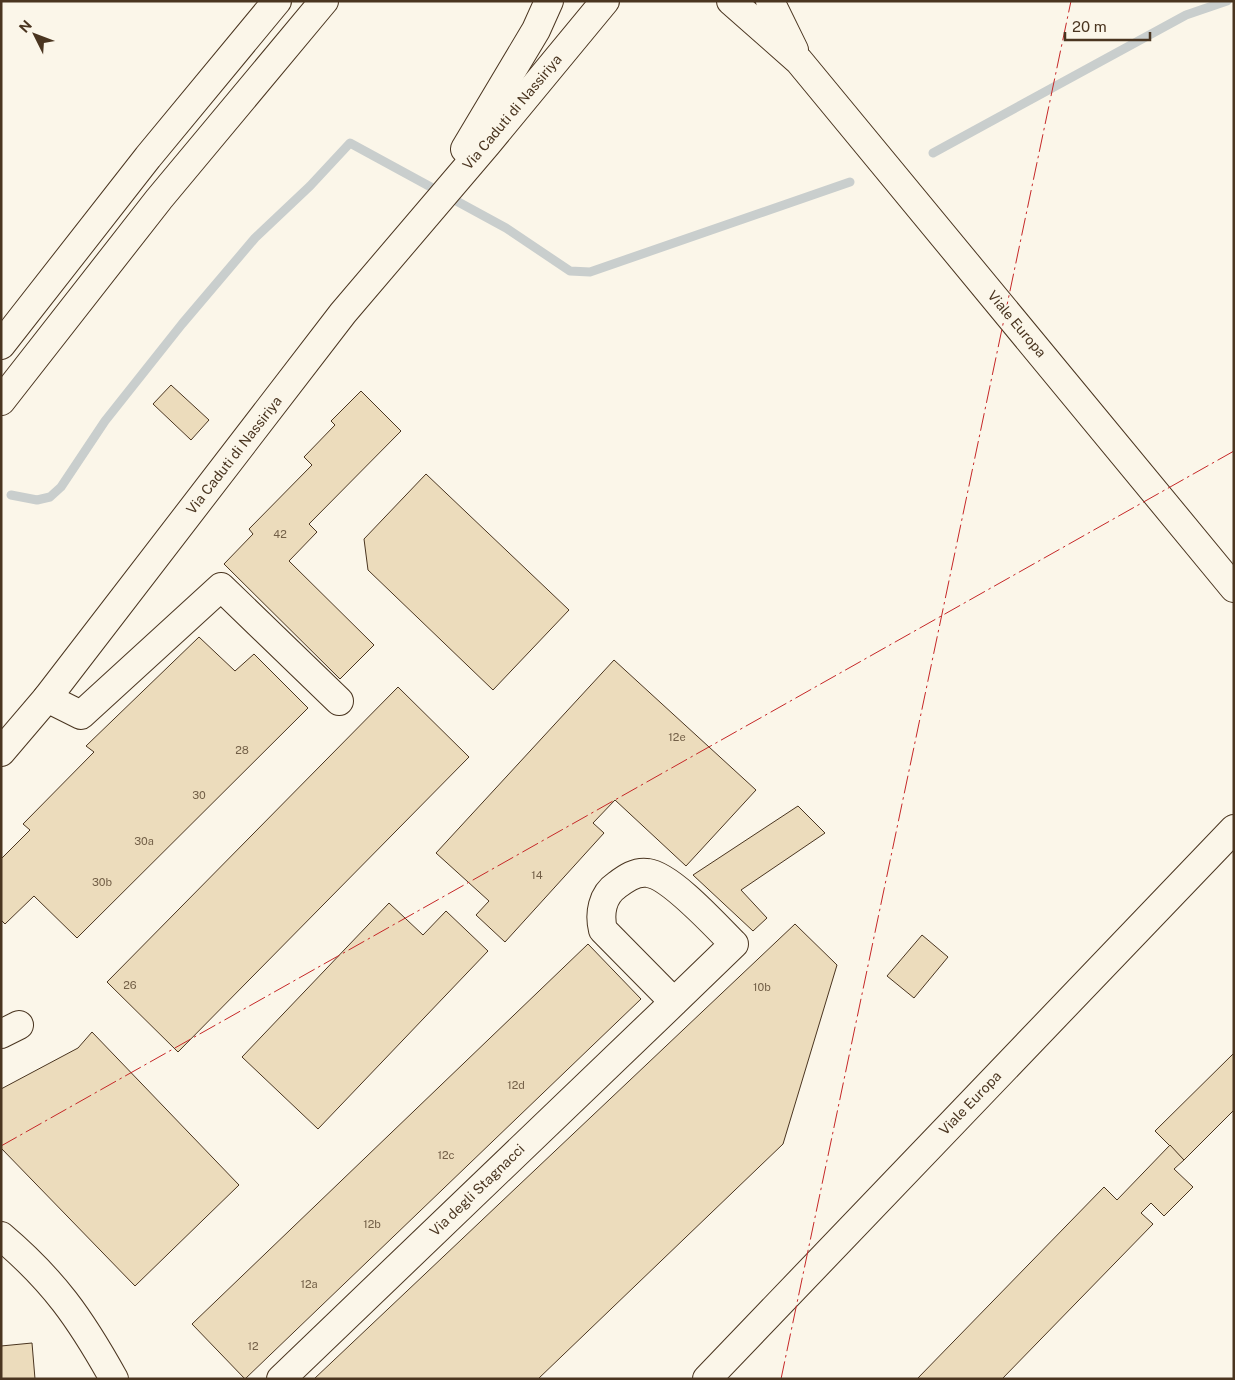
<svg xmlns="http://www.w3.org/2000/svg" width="1235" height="1380" viewBox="0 0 1235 1380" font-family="'Public Sans',sans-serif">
  <rect width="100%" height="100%" fill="#fbf6e9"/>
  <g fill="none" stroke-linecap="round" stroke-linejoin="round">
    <g stroke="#c9cecd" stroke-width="9">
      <path d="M933 153 1186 15 1227 1"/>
      <path d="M11 495 37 500 50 497 61 487 105 421 182 324 255 238 310 186 350 143 506 228 570 271 590 272 850 182"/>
    </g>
  </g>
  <g fill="#ecdcbc" stroke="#4a3520">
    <path d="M171 385 209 420 191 440 153 404Z"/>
    <path d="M361 391 401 431 309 524 317 532 289 561 374 645 340 679 224 564 253 534 249 529 312 465 304 457 335 425 331 421Z"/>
    <path d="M426 474 569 610 493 690 368 570 364 539Z"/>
    <path d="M199 637 235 671 254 654 308 708 77 938 34 896 5 924 1 920V859L30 830 23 824 94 752 86 746Z"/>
    <path d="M614 660 756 790 686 866 615 800 593 823 604 833 505 942 476 915 489 901 436 853Z"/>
    <path d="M398 687 469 757 178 1052 107 982Z"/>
    <path d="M798 806 825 833 741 890 767 918 753 931 693 875Z"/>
    <path d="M389 903 423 935 446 911 488 951 318 1129 242 1057Z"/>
    <path d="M795 924 837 965 783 1144 538 1379H314Z"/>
    <path d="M922 935 948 957 914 998 887 976Z"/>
    <path d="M588 944 641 999 245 1379 192 1324Z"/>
    <path d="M92 1032 239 1185 135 1286 1 1148V1089L78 1048Z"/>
    <path d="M1234 1053V1110L1184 1160 1155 1131Z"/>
    <path d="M1170 1145 1184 1160 1174 1169 1193 1187 1164 1216 1151 1203 1141 1213 1153 1224 1002 1379H917L1104 1187 1117 1200Z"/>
    <path d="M32 1343 35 1379H1V1346Z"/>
  </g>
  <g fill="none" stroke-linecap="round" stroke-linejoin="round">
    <defs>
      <g id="minor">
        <path d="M731 1 799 61 1234 588"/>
        <path d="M770 1 794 50"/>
        <path d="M465 149 536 30 549 1"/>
        <path d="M47 698 81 715 221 587 339 701"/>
        <path d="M1 752 47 698 343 313 487 144 605 1"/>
        <path d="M1 1034 19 1025"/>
        <path d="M1 1236C54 1281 80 1318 114 1379"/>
        <path d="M281 1379 674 1002 734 944C716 926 671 876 648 873 636 871 626 878 617 885 602 895 599 914 603 930L674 1002"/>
        <path d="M707 1379 1234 829"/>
      </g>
      <g id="highway">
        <path d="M1 345 148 157 277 1"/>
        <path d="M1 401 159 199 324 1"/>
      </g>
    </defs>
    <use href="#minor" stroke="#4a3520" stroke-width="30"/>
    <use href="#highway" stroke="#4a3520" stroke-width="30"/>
    <use href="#minor" stroke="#fbf6e9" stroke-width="28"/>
    <use href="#highway" stroke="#fbf6e9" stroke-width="28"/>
    <g stroke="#c62828" stroke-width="1" stroke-dasharray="18 4 2.5 4" stroke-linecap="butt">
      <path d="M1 1146 1234 451"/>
      <path d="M781 1379 1071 1"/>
    </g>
  </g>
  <g text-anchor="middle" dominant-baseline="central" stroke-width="4" stroke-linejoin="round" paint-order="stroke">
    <g font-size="11" fill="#725f47">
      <text x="280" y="534">42</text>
      <text x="677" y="737">12e</text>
      <text x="242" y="750">28</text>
      <text x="199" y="795">30</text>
      <text x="144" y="841">30a</text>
      <text x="537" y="875">14</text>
      <text x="102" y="882">30b</text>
      <text x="130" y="985">26</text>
      <text x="762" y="987">10b</text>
      <text x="516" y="1085">12d</text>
      <text x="446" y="1155">12c</text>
      <text x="372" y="1224">12b</text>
      <text x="309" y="1284">12a</text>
      <text x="253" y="1346">12</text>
    </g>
    <g font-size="14" fill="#4a3520" stroke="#fbf6e9">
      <text transform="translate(512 112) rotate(-50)">Via Caduti di Nassiriya</text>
      <text transform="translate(1017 324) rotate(50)">Viale Europa</text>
      <text transform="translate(234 455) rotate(-52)">Via Caduti di Nassiriya</text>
      <text transform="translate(970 1103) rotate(-46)">Viale Europa</text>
      <text transform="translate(477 1190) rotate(-44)">Via degli Stagnacci</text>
    </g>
  </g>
  <rect width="1235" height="1380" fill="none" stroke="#4a3520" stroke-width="5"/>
  <g transform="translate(35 35) rotate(312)" stroke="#fbf6e9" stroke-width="4" paint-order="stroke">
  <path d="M0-4L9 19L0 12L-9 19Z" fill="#4a3520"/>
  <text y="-8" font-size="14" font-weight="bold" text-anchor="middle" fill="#4a3520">N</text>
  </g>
  <path d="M1065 32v8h85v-8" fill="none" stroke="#4a3520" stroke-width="2.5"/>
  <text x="1072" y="32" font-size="15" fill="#4a3520" stroke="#fbf6e9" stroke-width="4" paint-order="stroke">20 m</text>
</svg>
